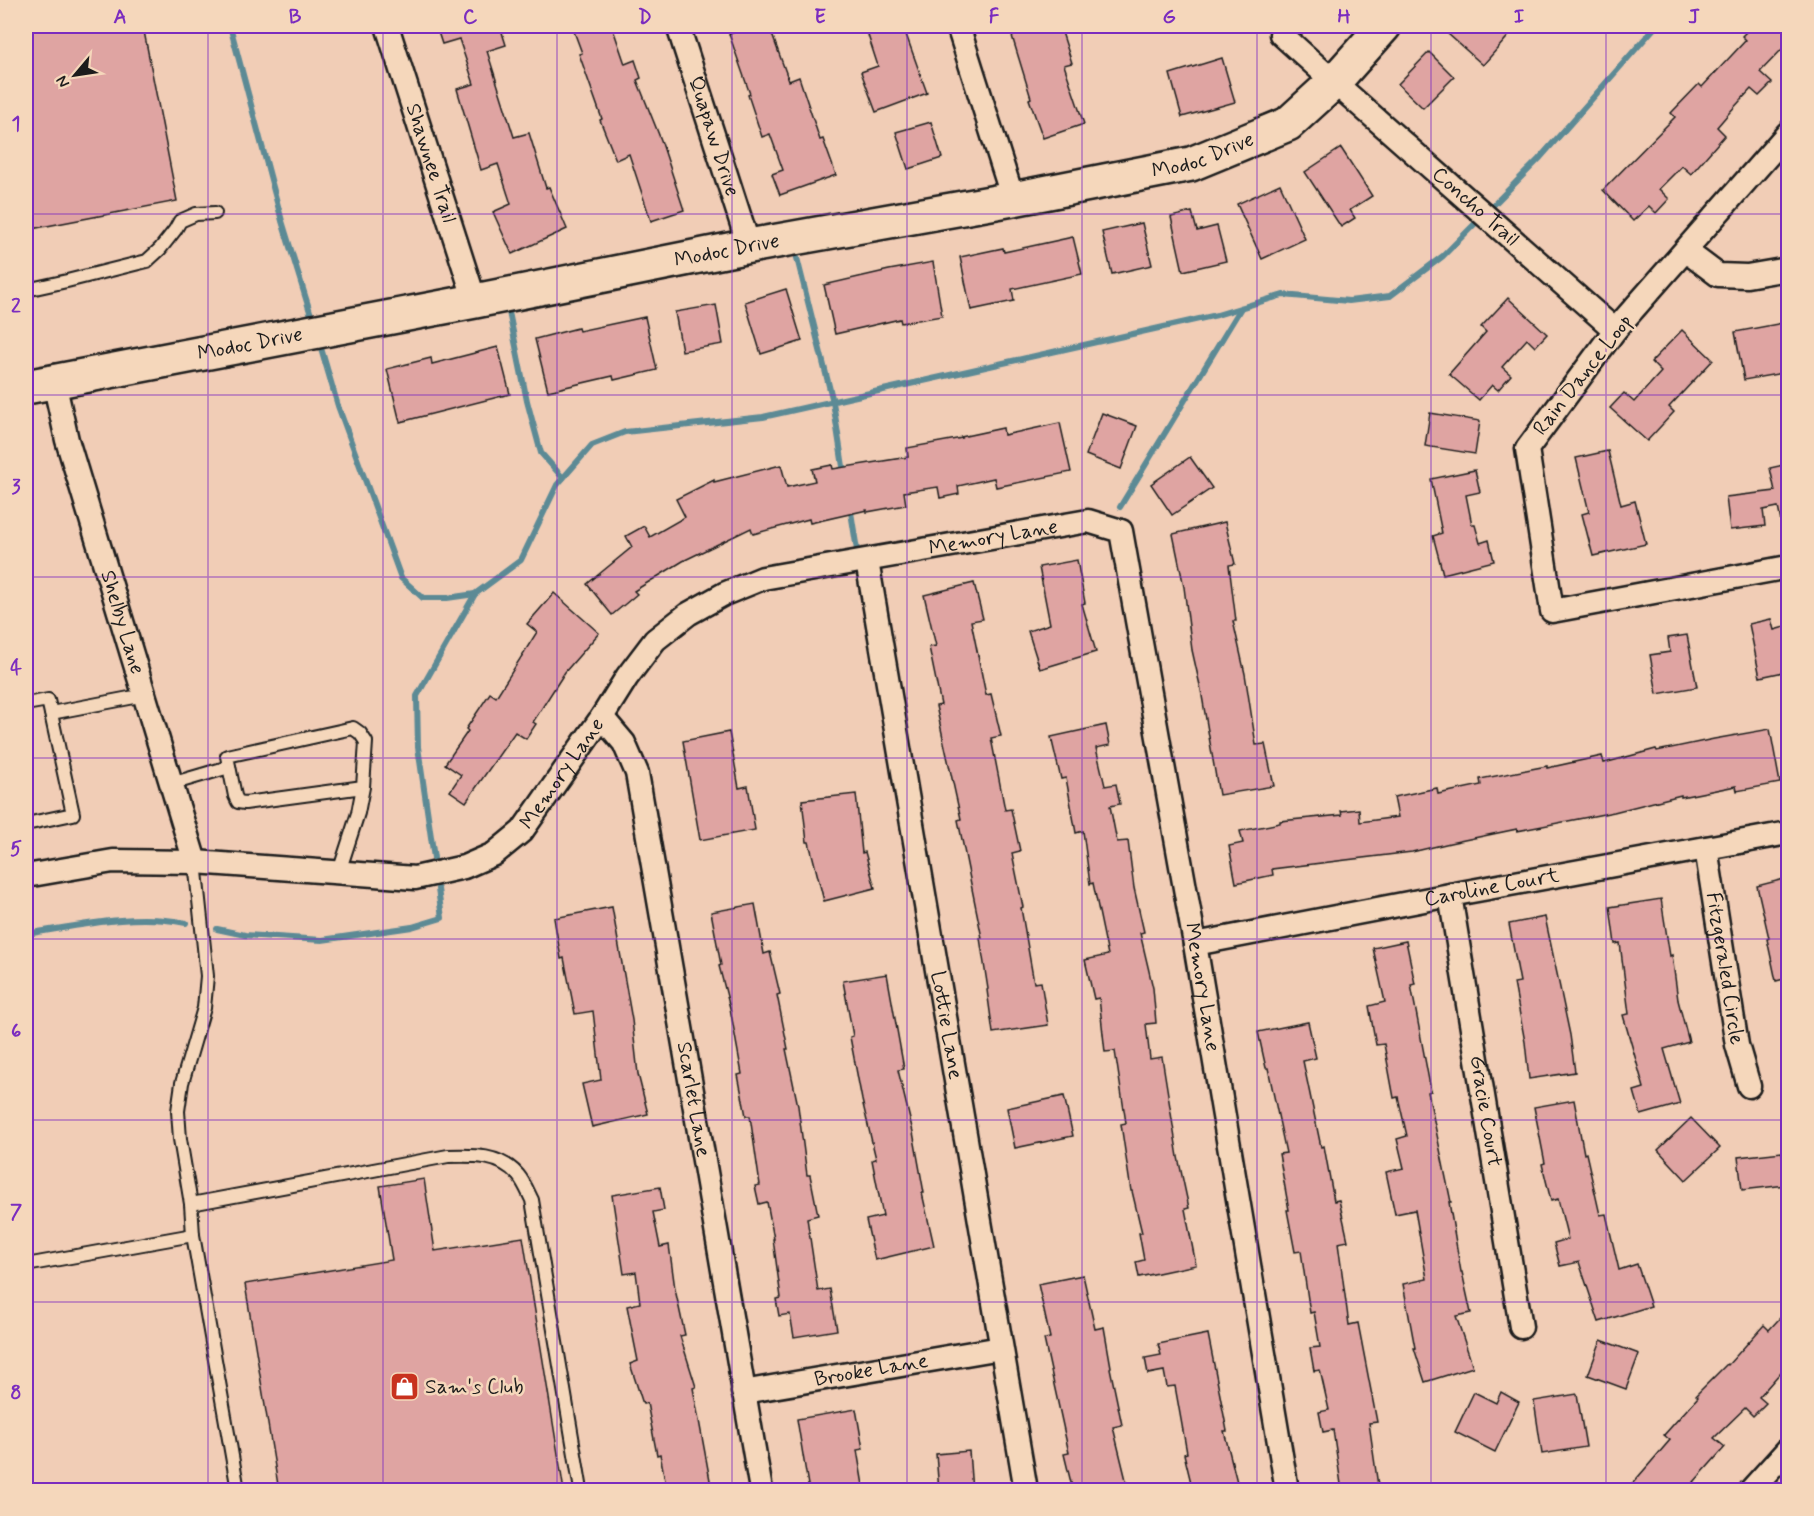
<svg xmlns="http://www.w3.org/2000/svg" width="1814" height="1516" viewBox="0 0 1814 1516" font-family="Mynerve,sans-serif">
  <rect width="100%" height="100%" fill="#f1cdb6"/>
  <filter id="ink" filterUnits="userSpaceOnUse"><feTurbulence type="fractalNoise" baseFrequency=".0167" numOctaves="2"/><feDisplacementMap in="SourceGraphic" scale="12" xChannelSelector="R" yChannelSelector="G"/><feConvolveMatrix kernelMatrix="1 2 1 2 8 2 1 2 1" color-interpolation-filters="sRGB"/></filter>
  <g filter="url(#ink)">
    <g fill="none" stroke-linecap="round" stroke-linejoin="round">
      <g stroke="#5c8a95" stroke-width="6">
        <path d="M230 26 282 221 311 315"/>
        <path d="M797 258 833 402 844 473"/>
        <path d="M509 312 527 401 541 453 563 478"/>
        <path d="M321 348 338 406 401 578 423 598H447L475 594"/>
        <path d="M850 506 857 550"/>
        <path d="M1120 507 1241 308"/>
        <path d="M434 858 418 747 417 696 475 594 521 560 557 485 592 445 625 432 763 417 1217 315 1283 295 1349 301 1390 296 1443 256 1539 159 1656 26"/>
        <path d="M217 929 245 935 322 940 412 927 442 918 438 889"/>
        <path d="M26 934C78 926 133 912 186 923"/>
      </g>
    </g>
    <g fill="#dfa4a2" stroke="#1c1c1c" stroke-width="1.5">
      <path d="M26 26H143L177 201 26 230Z"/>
      <path d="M436 26H500L506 45 487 51 514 137 529 133 546 188 549 187 567 229 512 254 493 212 511 204 498 164 481 170 457 89 474 84 459 39 442 44Z"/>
      <path d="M572 26H612L625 64 635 60 641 78 637 80 661 140 684 210 651 221 629 154 616 160 600 120 602 119 579 54 582 53Z"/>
      <path d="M753 26H769L789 81 799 77 820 140 823 139 836 175 780 195 772 174 783 170 770 134 762 137 748 95 750 94 729 34Z"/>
      <path d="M865 26H903L927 93 876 112 861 72 878 66Z"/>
      <path d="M1047 26H1060L1072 63 1064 65 1084 124 1043 138 1029 99 1031 98 1012 36Z"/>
      <path d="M1439 26H1504L1512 32 1483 65Z"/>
      <path d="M1752 26H1788V43L1760 72 1772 83 1759 96 1751 89 1729 113 1717 127 1725 135 1691 174 1682 166 1659 189 1669 199 1656 213 1649 206 1633 221 1603 190 1675 117 1671 113 1699 84 1702 87 1746 40 1742 36Z"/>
      <path d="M1429 52 1454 77 1423 108 1398 84Z"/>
      <path d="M1222 58 1235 102 1182 117 1170 74Z"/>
      <path d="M931 122 942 158 908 169 896 132Z"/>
      <path d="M1341 148 1372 196 1350 210 1355 218 1341 227 1305 172Z"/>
      <path d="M1280 184 1305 239 1262 259 1237 204Z"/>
      <path d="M1192 212 1197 231 1217 226 1226 261 1183 271 1171 217Z"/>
      <path d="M1142 223 1152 265 1112 274 1102 232Z"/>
      <path d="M1073 237 1082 274 1012 289 1014 301 971 310 960 257 1003 248 1004 252Z"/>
      <path d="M933 262 942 316 901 323 900 319 835 334 824 285 889 270Z"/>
      <path d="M786 289 802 341 761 354 745 302Z"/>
      <path d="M1508 298 1547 334 1535 347 1527 339 1502 367 1511 375 1498 390 1492 385 1479 400 1449 374 1486 332 1481 327Z"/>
      <path d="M716 305 723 344 682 351 675 312Z"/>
      <path d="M645 317 657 370 614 380 613 376 548 391 535 339 578 328 579 331Z"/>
      <path d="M1788 322V372L1744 380 1735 332Z"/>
      <path d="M1682 330 1713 360 1669 407 1674 412 1647 441 1610 408 1624 393 1634 402 1661 372 1651 362Z"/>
      <path d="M498 347 510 394 400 422 387 369 431 358 432 364Z"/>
      <path d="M1102 413 1137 426 1121 469 1086 455Z"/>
      <path d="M1430 413 1480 421 1475 454 1425 446Z"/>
      <path d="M1060 423 1071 472 996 487 994 478 958 486 959 494 940 498 938 487 904 492 906 505 867 512V510L810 523 809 519 753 534 751 528 683 561 634 591 637 594 612 615 587 584 632 547 626 536 644 526 650 537 685 517 676 499 714 480V482L781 465 787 487 815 481 812 469 832 465 833 469 908 457 907 448 962 438 961 437 1003 428 1004 435Z"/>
      <path d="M1608 451 1621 505 1635 501 1646 544 1593 556 1582 514 1589 512 1576 458Z"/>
      <path d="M1190 457 1212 488 1172 515 1151 484Z"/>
      <path d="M1788 464V521L1781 522 1778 507 1763 510 1765 526 1730 530 1726 497 1775 491 1770 468Z"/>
      <path d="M1475 470 1480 492 1466 495 1472 525H1475L1480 543 1489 540 1494 561 1443 574 1433 536 1442 533 1431 479Z"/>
      <path d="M1225 522 1235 564 1229 565 1236 621H1233L1245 674 1256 745 1265 744 1274 786 1219 795 1201 690 1192 650 1184 587 1173 534Z"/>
      <path d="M1077 560 1085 603 1082 604 1096 652 1040 669 1028 631 1050 624 1039 567Z"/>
      <path d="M974 583 983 619 971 621 986 695 991 694 1001 736 991 738 1005 810 1011 809 1020 851 1012 853 1023 907 1021 908 1034 983 1041 982 1048 1025 993 1033 987 990 988 989 980 938H982L958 820 961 819 936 706 941 705 929 647 936 646 924 595Z"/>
      <path d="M554 593 599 633 565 672 533 722 536 724 526 739 515 732 466 802 450 791 461 775 445 764 468 731 466 729 490 693 496 697 537 632 527 624Z"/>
      <path d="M1771 619 1774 630 1788 626V671L1760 677 1749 624Z"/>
      <path d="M1687 635 1697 687 1657 694 1650 655 1670 652 1668 638Z"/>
      <path d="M1106 725 1110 745 1096 748 1105 786 1116 784 1120 804 1110 806 1117 842 1128 841 1134 888 1144 932 1140 933 1153 988 1156 1023 1146 1024 1150 1059 1162 1057 1178 1157 1189 1208 1185 1209 1196 1265 1139 1277 1136 1262 1144 1260 1139 1233H1142L1132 1191H1131L1121 1124 1126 1123 1115 1051 1105 1052 1099 998 1094 999 1085 960 1108 955 1093 883 1090 884 1083 831 1076 833 1066 778 1061 779 1051 737Z"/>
      <path d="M1770 729 1780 783 1737 791 1736 786 1681 797V795L1614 812 1517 831V829L1450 843 1412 852 1272 869 1273 875 1236 883 1229 846 1243 843 1240 831 1280 823V821L1342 815 1341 811 1359 809 1360 822 1398 817 1394 797 1437 788 1438 794 1481 785 1480 779 1547 766V768L1602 756 1604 763 1656 749 1657 751 1714 739Z"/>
      <path d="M729 732 739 788 748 786 755 830 700 840 683 741Z"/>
      <path d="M856 794 862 853 865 852 875 888 824 901 809 842H807L802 800Z"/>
      <path d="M1788 878V978L1776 981 1767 939 1769 938 1757 886Z"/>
      <path d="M1661 899 1670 956 1672 955 1678 1000 1689 1042 1664 1049 1680 1104 1641 1115 1634 1091 1644 1088 1623 1015 1629 1014 1620 943 1615 944 1610 907Z"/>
      <path d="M755 904 764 954 770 952 780 994 777 995 788 1049H786L798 1106 807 1175H810L818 1215 807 1218 818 1291 830 1289 837 1330 794 1337 790 1314 779 1316 776 1299 781 1298 773 1239H774L767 1202 759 1204 755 1186 760 1185 750 1116H746L738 1075 742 1074 730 1008 719 966 721 965 711 912Z"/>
      <path d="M612 907 632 1020 638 1074 648 1114 592 1127 582 1084 601 1080 593 1011 575 1014 564 958 561 959 554 918Z"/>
      <path d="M1545 917 1570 1035 1575 1072 1529 1079 1525 1042 1514 983 1520 982 1509 924Z"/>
      <path d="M1406 941 1415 984 1411 985 1431 1091 1428 1092 1451 1202H1449L1461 1272H1462L1471 1313 1456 1316 1473 1367 1425 1382 1414 1348H1415L1403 1284 1427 1279 1415 1210 1395 1214 1386 1172 1404 1168 1397 1139 1407 1136 1398 1097 1394 1098 1384 1044 1376 1045 1369 1006 1385 1002 1373 948Z"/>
      <path d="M887 974 904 1069 898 1070 913 1132 924 1193H922L934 1246 875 1260 866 1220 883 1216 872 1160 876 1159 862 1100 850 1037 853 1036 843 981Z"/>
      <path d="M1308 1022 1316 1058 1303 1061 1321 1147 1324 1146 1334 1201 1339 1200 1348 1241 1338 1243 1349 1325 1358 1323 1377 1422 1369 1423 1378 1486 1347 1491H1342L1333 1430 1323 1432 1319 1412 1329 1410 1320 1370 1314 1371 1310 1348 1320 1347 1314 1312 1310 1313 1301 1251 1295 1252 1287 1210H1289L1279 1154 1286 1153 1268 1068H1266L1258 1032Z"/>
      <path d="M1064 1096 1073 1136 1015 1148 1007 1108Z"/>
      <path d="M1574 1100 1584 1154 1586 1153 1600 1215 1606 1214 1619 1270 1637 1264 1651 1306 1599 1322 1579 1262 1560 1266 1554 1243 1568 1239 1558 1199 1551 1201 1542 1164 1545 1163 1534 1107Z"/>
      <path d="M1691 1118 1720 1148 1686 1180 1658 1150Z"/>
      <path d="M1782 1152 1786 1185 1742 1190 1738 1157Z"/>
      <path d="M424 1179 435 1251 523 1237 564 1491H279L245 1284 392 1260 380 1186Z"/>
      <path d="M660 1187 664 1210 653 1212 660 1247 669 1245 675 1289 685 1335 680 1336 696 1387 693 1388 712 1491H667L660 1454 657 1455 647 1403 643 1404 630 1364 638 1361 627 1306 640 1303 636 1272 624 1274 612 1195Z"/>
      <path d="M1083 1275 1095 1329 1104 1327 1111 1367 1110 1368 1122 1425 1113 1427 1127 1484 1100 1491H1073L1064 1454 1069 1453 1044 1339 1050 1338 1038 1284Z"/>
      <path d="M1788 1309V1364L1759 1397 1766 1403 1753 1416 1745 1408 1714 1438 1725 1447 1686 1491H1626L1670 1440 1664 1435 1698 1397 1696 1395 1727 1364 1728 1365 1764 1325 1769 1330Z"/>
      <path d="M1208 1334 1227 1431H1224L1238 1486 1219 1491H1193L1184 1454 1187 1453 1175 1386 1167 1387 1164 1371 1148 1374 1145 1358 1161 1355 1158 1344Z"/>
      <path d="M1601 1340 1639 1354 1626 1389 1588 1375Z"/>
      <path d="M1474 1392 1496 1403 1501 1392 1519 1402 1495 1452 1455 1432Z"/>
      <path d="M1577 1394 1586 1447 1542 1454 1534 1401Z"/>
      <path d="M856 1409 863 1449 857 1450 864 1491H809L797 1419Z"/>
      <path d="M969 1451 972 1491H939L936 1454Z"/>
    </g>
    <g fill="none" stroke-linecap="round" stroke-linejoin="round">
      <defs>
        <g id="lane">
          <path d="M26 290 67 281 147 261 160 249 175 230 180 221 196 214 215 213"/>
          <path d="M26 704 48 700 73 814 26 824"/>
          <path d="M51 713 145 695"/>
          <path d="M171 784 229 767"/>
          <path d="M195 862 207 976 204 1008 182 1083 178 1111 180 1139 191 1204 193 1235 238 1490"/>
          <path d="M339 872 358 813 363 787 366 742 360 733 353 728 227 756 235 796 238 802 245 803 363 787"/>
          <path d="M191 1204 448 1156C473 1155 500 1154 518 1175 524 1182 528 1192 532 1200L581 1490"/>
          <path d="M26 1265 193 1235"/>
        </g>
        <g id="street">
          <path id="s1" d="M387 26 475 301"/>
          <path id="s2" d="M678 26 749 246"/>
          <path d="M958 26 1013 199"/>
          <path id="s3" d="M1281 34 1334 82 1615 330"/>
          <path d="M1788 133 1615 330 1527 449 1552 611 1788 567"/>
          <path d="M1686 251 1718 275 1747 276 1788 269"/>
          <path id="s4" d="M54 382 67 440 195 862"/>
          <path id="s5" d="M867 561 1026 1490"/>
          <path id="s6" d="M602 717 624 743 637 773 761 1490"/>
          <path id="s7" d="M1706 848 1737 1045 1749 1086"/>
          <path id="s8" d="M26 876 113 861 195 862 415 878 464 867 494 854 522 831 602 717 627 677 655 640 688 614 724 594 763 578 1088 521 1121 531 1195 944 1287 1490"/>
          <path id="s9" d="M1450 895 1521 1327"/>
          <path id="s10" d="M1195 944 1450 895 1788 833"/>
          <path id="s11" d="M743 1392 1001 1348"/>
          <path d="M1751 1490 1788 1449"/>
        </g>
        <g id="secondary">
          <path id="s12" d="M26 387 475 301 749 246 1013 199 1191 164 1288 124 1334 82 1384 26"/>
        </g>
      </defs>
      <use href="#lane" stroke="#1c1c1c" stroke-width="16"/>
      <use href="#street" stroke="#1c1c1c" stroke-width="27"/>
      <use href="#secondary" stroke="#1c1c1c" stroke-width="38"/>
      <use href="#lane" stroke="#f5d7bb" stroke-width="12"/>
      <use href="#street" stroke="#f5d7bb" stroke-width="22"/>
      <use href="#secondary" stroke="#f5d7bb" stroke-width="33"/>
    </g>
  </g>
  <path fill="none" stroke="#7b2cbf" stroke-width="1.5" stroke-opacity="0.55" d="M208 26V1490M383 26V1490M557 26V1490M732 26V1490M907 26V1490M1082 26V1490M1257 26V1490M1431 26V1490M1606 26V1490M26 214H1788M26 395H1788M26 577H1788M26 758H1788M26 939H1788M26 1120H1788M26 1302H1788"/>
  <defs>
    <symbol id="shop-square" viewBox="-11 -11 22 22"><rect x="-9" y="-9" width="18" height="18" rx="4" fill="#c8321e" stroke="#f5d7bb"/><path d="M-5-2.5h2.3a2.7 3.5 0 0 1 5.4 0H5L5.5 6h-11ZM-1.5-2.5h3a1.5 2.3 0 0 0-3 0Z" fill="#fff"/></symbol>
  </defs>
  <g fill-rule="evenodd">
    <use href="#shop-square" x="388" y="1370" width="33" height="33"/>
  </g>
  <g text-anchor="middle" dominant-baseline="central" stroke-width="5" stroke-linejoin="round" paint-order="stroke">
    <g font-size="21" fill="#1c1c1c" stroke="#f5d7bb">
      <text stroke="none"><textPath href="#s2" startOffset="116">Quapaw Drive</textPath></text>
      <text stroke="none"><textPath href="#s12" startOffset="1200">Modoc Drive</textPath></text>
      <text stroke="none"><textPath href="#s1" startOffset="144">Shawnee Trail</textPath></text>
      <text stroke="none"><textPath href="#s3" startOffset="260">Concho Trail</textPath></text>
      <text stroke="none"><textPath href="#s12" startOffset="714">Modoc Drive</textPath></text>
      <text stroke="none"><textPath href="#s12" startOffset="228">Modoc Drive</textPath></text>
      <text transform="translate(1583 375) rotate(-52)">Rain Dance Loop</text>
      <text stroke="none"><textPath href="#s8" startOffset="1102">Memory Lane</textPath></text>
      <text stroke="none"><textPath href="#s4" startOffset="250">Shelby Lane</textPath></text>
      <text stroke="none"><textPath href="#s8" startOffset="580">Memory Lane</textPath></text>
      <text stroke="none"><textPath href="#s10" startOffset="302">Caroline Court</textPath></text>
      <text stroke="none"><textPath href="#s7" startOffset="122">Fitzgeraled Circle</textPath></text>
      <text stroke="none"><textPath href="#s8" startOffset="1696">Memory Lane</textPath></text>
      <text stroke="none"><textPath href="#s5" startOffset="471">Lottie Lane</textPath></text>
      <text stroke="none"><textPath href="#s6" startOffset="398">Scarlet Lane</textPath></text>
      <text stroke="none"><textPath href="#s9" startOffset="219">Gracie Court</textPath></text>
      <text stroke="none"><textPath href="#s11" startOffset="130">Brooke Lane</textPath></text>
    </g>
    <g font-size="21" fill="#1c1c1c" stroke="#f5d7bb" text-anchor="start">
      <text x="425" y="1387">Sam's Club</text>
    </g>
  </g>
  <rect width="1814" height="1516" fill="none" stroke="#f5d7bb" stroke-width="66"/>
  <g transform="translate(75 75) rotate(241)" stroke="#f5d7bb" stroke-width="4.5" paint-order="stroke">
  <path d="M0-4.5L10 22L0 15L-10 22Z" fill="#1c1c1c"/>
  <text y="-9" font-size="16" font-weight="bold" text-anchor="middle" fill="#1c1c1c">N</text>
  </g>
  <rect x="33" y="33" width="1748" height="1450" fill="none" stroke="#7b2cbf" stroke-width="2"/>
  <g font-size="20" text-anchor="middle" font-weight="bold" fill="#7b2cbf">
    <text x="120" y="23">A</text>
    <text x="295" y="23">B</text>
    <text x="470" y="23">C</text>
    <text x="645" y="23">D</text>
    <text x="820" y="23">E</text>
    <text x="994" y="23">F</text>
    <text x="1169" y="23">G</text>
    <text x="1344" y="23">H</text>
    <text x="1519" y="23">I</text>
    <text x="1694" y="23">J</text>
    <text x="16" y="130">1</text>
    <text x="16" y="312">2</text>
    <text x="16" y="493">3</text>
    <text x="16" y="674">4</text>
    <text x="16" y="855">5</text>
    <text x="16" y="1037">6</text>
    <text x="16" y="1218">7</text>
    <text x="16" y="1399">8</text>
  </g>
</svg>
